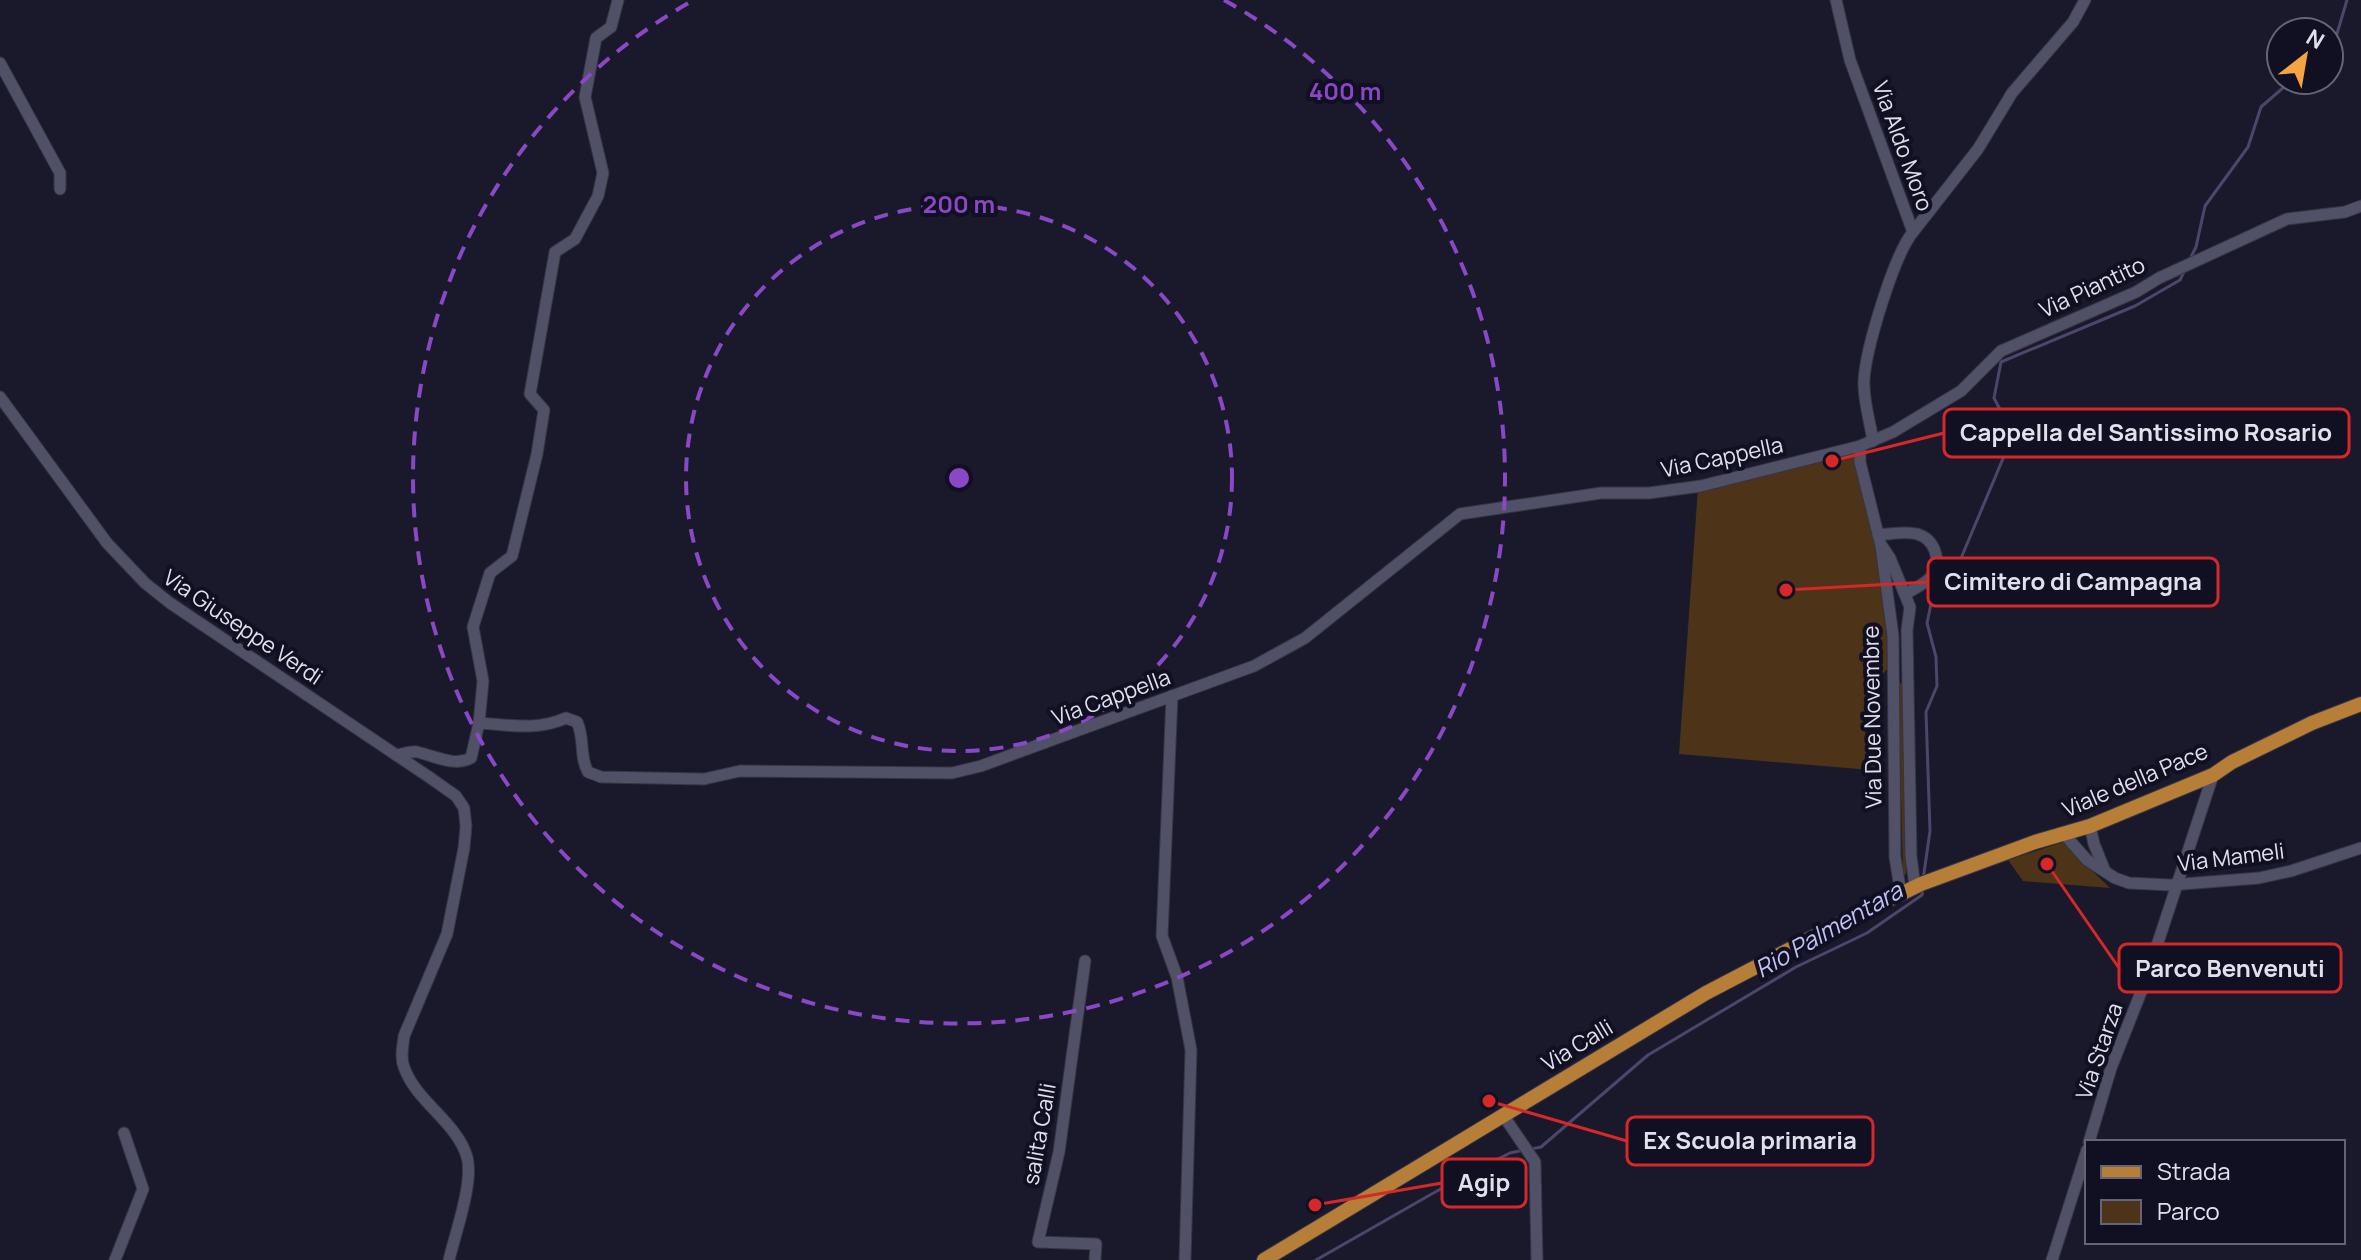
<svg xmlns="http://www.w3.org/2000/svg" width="2361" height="1260" viewBox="0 0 2361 1260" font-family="Manrope,sans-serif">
  <rect width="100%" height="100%" fill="#1a192c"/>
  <g fill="#4d3317">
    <path d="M1854 449 1874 540 1890 654 1888 668 1868 692 1865 733 1883 771 1679 754 1698 488Z"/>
    <path d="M1900 683 1904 684 1906 875 1903 874 1898 686Z"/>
    <path d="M2063 842 2110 888 2023 881 2008 860Z"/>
  </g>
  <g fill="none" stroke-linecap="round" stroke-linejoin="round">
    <g stroke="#4d456a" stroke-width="3">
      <path d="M2329 46 2336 37 2347 0"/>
      <path d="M2190 259 2196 247 2205 206 2248 147 2261 107 2292 80"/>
      <path d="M1923 880 1930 831 1926 712 1937 686 1936 657 1927 623 1931 604 1954 584 1959 563 2010 442 2005 419 1994 398 2001 362 2135 306 2180 280 2185 270"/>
      <path d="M1531 1149 1541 1147 1648 1055 1796 967 1867 933 1922 895 1923 887"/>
      <path d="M1316 1260 1458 1179 1510 1153 1524 1150"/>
    </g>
    <defs>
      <g id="minor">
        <path d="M1836 0 1850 60 1913 232C1894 255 1866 348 1864 380 1863 399 1870 422 1873 441"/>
        <path d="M0 63 60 173V189"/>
        <path d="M1913 232 1978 149 2012 93 2073 22 2085 0"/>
        <path d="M0 397 107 543 145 583 170 603 429 777 456 796 464 808 466 826 464 848 447 934 404 1036C403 1046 400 1057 404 1067 416 1102 457 1122 467 1157 474 1182 455 1234 449 1260"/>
        <path d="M1860 446V462L1881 546 1893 636 1895 857 1901 894"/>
        <path d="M1878 535C1891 534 1905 531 1917 534 1935 539 1942 561 1932 576 1925 584 1914 589 1905 594"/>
        <path d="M1882 546 1890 558 1910 607 1907 630 1911 856 1915 887"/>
        <path d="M1172 696 1162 936 1177 977 1191 1050 1185 1260"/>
        <path d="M479 723 483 681 473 627 490 573 512 556 537 454 544 410 530 394 555 252 575 239 598 196 603 173 585 97 596 38 611 27 618 0"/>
        <path d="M396 755C403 754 411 751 417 752 435 756 454 767 471 758L479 723C509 725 537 731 566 718L577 722C585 738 579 756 588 772L601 777 704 779 740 771 952 773 981 766 1254 666 1305 638 1460 514 1601 493H1649L1701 486 1860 446 1893 432 1961 391 2001 351 2136 292 2159 278 2287 219 2345 212 2361 206"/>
        <path d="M2090 826 2094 844 2105 871"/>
        <path d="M2064 834 2087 860 2115 878 2129 883 2170 885 2259 878 2291 871 2361 848"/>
        <path d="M1085 961 1059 1152 1038 1242 1096 1244 1095 1260"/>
        <path d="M1503 1115 1535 1162 1537 1260"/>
        <path d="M2089 1142 2111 1068 2145 982 2213 775"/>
        <path d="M115 1260 143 1189 124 1133"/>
        <path d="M2052 1260 2087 1150"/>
      </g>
      <path id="major" d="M1264 1260 1706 993 1815 936 1921 884 2035 842 2090 826 2213 775 2232 762 2312 723 2361 704"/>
    </defs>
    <use href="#minor" stroke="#363544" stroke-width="13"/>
    <use href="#major" stroke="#363544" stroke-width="16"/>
    <use href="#minor" stroke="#505066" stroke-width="11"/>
    <use href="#major" stroke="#b77e38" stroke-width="14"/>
  </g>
  <g fill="none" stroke="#8a47c6" stroke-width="4" stroke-dasharray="14 10">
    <circle cx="959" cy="478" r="273"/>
    <path d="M1224 0A546 546 0 1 1 694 0"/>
  </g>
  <g text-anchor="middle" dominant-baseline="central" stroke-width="8" stroke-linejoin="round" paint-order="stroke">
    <g font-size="22" fill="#e1e1ee" stroke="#111022">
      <text transform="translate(1903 146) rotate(70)">Via Aldo Moro</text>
      <text transform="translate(2092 287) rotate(-25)">Via Piantito</text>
      <text transform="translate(1722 457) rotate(-12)">Via Cappella</text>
      <text transform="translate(243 627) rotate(34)">Via Giuseppe Verdi</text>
      <text transform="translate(1111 697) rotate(-20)">Via Cappella</text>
      <text transform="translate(1872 717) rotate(-91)">Via Due Novembre</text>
      <text transform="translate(2135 780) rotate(-23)">Viale della Pace</text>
      <text transform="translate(2231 857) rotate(-7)">Via Mameli</text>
      <text transform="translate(1577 1045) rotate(-31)">Via Calli</text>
      <text transform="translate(2099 1051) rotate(-71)">Via Starza</text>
      <text transform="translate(1039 1134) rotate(-80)">salita Calli</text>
    </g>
    <g font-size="24" font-style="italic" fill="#c3c3f6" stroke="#111022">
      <text transform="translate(1828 929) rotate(-30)">Rio Palmentara</text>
    </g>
  </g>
  <circle cx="959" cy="478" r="12" fill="#8a47c6" stroke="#111022" stroke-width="4"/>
  <g font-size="24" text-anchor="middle" font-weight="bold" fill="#8a47c6" stroke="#111022" stroke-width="8" stroke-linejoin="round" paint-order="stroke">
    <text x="1345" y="100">400 m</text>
    <text x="959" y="213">200 m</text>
  </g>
  <path fill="none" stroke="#d62828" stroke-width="3" d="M1832 461L1944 433M1786 590L1928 582M2047 864L2119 968M1489 1101L1627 1141M1315 1205L1442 1183"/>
  <g fill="#d62828" stroke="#111022" stroke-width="3">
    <circle cx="1832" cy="461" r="8"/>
    <circle cx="1786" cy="590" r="8"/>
    <circle cx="2047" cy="864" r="8"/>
    <circle cx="1489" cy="1101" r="8"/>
    <circle cx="1315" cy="1205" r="8"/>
  </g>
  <g fill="#111022" stroke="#d62828" stroke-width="3">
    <rect x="1944" y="409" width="405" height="48" rx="8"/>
    <rect x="1928" y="558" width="290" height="48" rx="8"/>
    <rect x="2119" y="944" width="222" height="48" rx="8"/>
    <rect x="1627" y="1117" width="246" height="48" rx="8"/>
    <rect x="1442" y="1159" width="84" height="48" rx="8"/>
  </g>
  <g font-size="24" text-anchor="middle" font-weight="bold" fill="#e1e1ee">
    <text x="2146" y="441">Cappella del Santissimo Rosario</text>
    <text x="2073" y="590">Cimitero di Campagna</text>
    <text x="2230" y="977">Parco Benvenuti</text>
    <text x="1750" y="1149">Ex Scuola primaria</text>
    <text x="1484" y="1191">Agip</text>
  </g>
  <rect x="2085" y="1140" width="260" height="104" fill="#111022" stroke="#646474" stroke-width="2"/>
  <rect x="2101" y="1166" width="40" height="12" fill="#b77e38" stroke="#646474" stroke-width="2"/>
  <text x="2157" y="1180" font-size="24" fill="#e1e1ee">Strada</text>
  <rect x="2101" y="1200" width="40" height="24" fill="#4d3317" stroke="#646474" stroke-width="2"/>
  <text x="2157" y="1220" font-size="24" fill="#e1e1ee">Parco</text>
  <g transform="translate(2305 56) rotate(31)"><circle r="38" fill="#111022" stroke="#646474" stroke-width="2"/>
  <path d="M0-6L14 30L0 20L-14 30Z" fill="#f5a345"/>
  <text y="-12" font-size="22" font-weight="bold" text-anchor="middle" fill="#e1e1ee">N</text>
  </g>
</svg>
